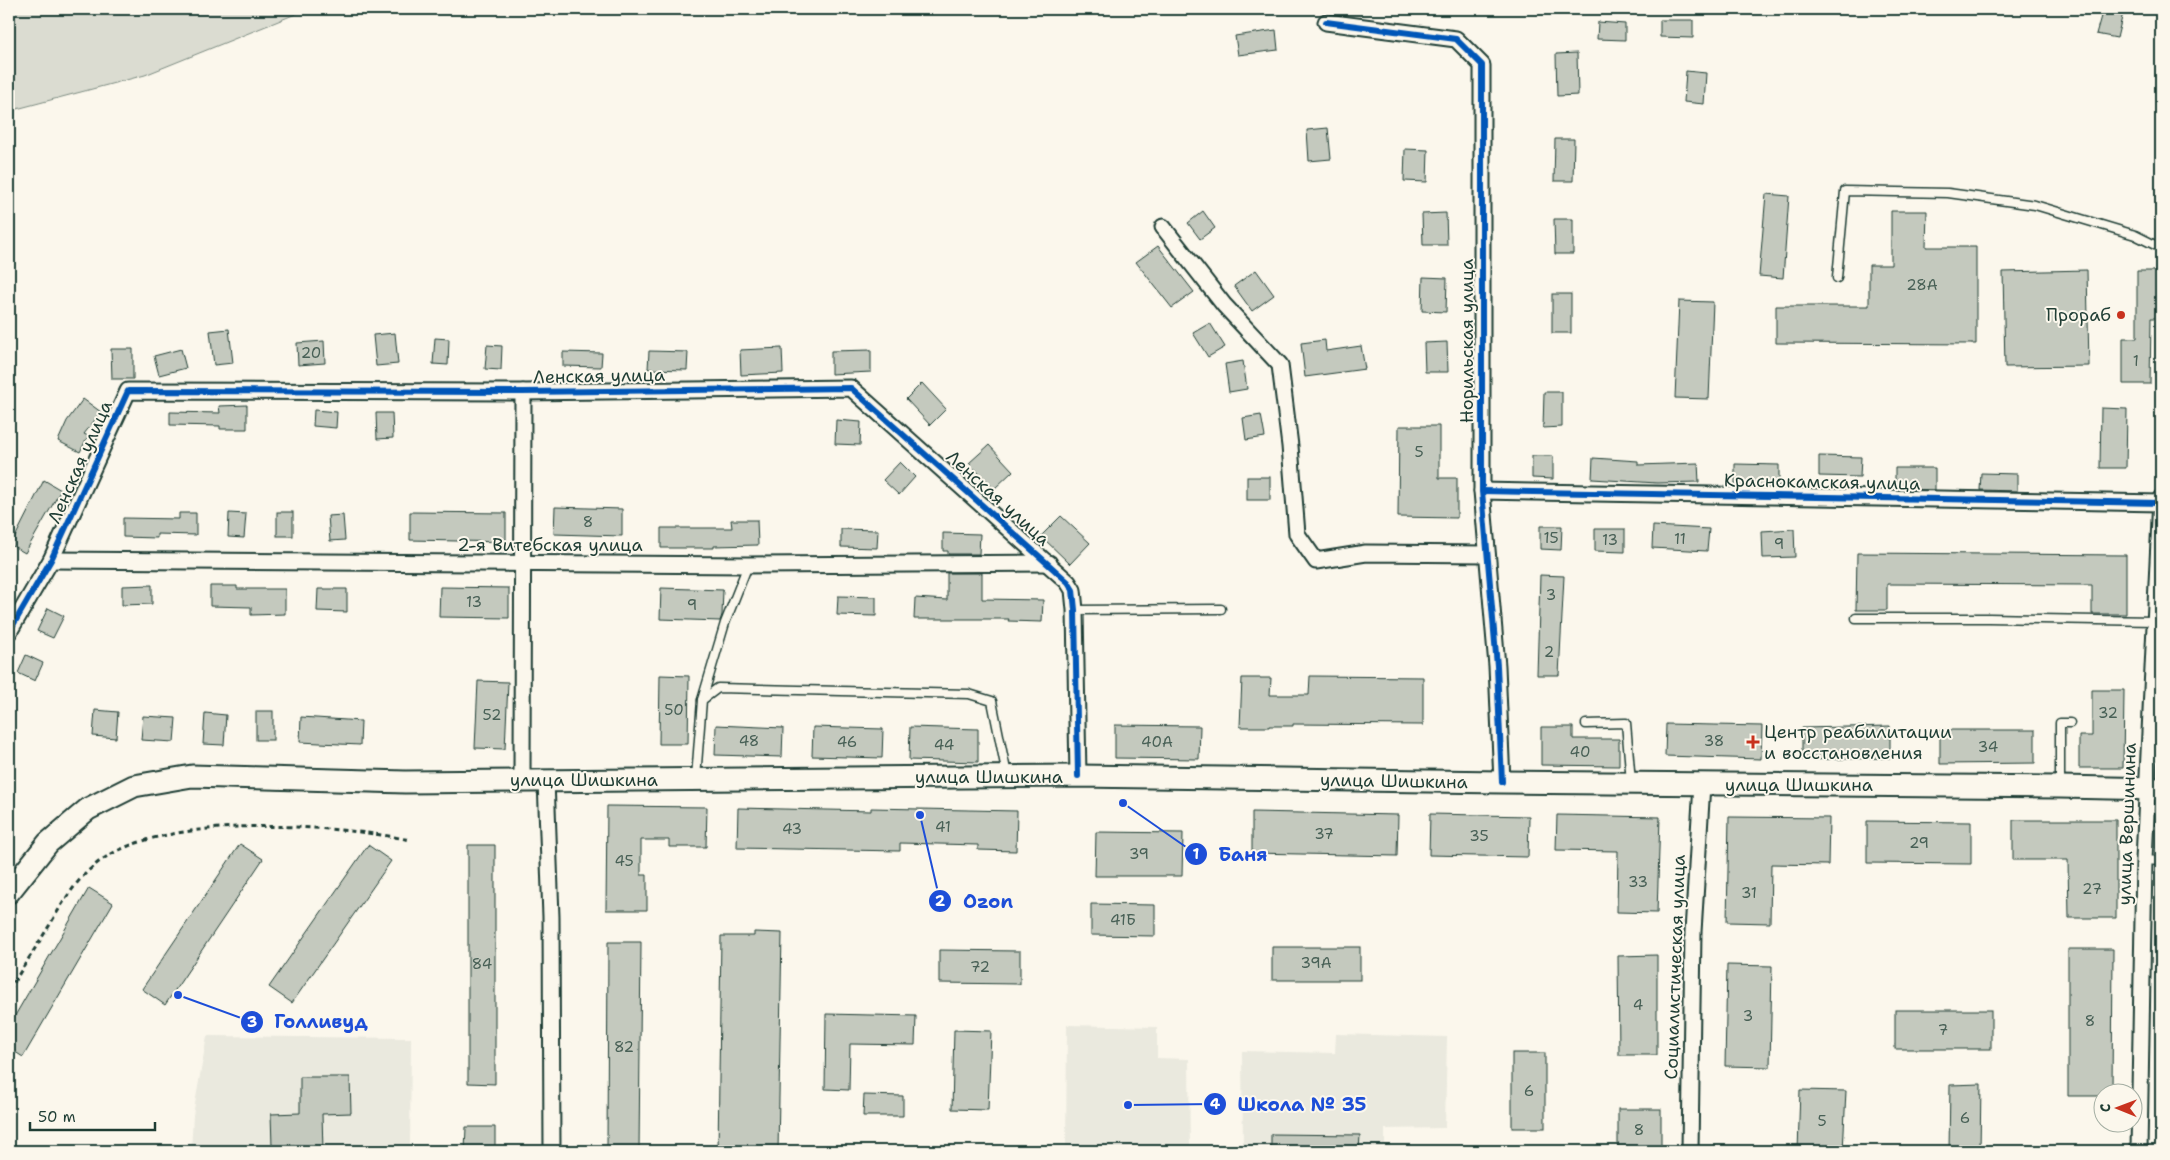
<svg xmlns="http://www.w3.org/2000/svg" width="2170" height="1160" viewBox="0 0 2170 1160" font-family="'Shantell Sans',sans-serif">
  <rect width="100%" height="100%" fill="#fbf7ec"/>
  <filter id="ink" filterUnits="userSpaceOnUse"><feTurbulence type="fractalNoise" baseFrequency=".02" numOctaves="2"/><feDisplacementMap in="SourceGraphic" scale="10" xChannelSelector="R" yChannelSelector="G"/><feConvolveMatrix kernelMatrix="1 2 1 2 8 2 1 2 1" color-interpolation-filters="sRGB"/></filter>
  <g filter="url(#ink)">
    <g fill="#eae9de">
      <path d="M1067 1025 1157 1027V1058L1189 1059 1190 1151H1066Z"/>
      <path d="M1336 1034 1447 1037 1445 1128 1385 1129V1151H1243L1242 1051 1335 1053Z"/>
      <path d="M207 1036 411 1038 410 1151H191L193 1115Z"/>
    </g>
    <path fill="#dbdcd1" stroke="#7d8c82" d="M9 9H308L145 75 9 111Z"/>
    <g fill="#c4c9be" stroke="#1f3d34">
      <path d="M2103 9 2123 13 2117 38 2096 34Z"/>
      <path d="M1660 20H1693V38L1660 37Z"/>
      <path d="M1598 22 1625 24V40L1597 39Z"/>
      <path d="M1276 30 1278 50 1238 55 1235 36Z"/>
      <path d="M1577 53 1578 95 1557 96 1556 54Z"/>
      <path d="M1686 71 1706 73 1704 104 1684 102Z"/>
      <path d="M1328 128 1331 159 1309 161 1307 130Z"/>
      <path d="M1555 139H1574L1573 181H1554Z"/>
      <path d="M1405 149 1428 150 1427 182 1404 181Z"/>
      <path d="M1766 194 1789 196 1783 278 1759 276Z"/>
      <path d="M1203 211 1215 228 1200 239 1188 223Z"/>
      <path d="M1891 211H1927L1926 247H1976V344L1776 343V306H1869V265H1891Z"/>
      <path d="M1446 213 1447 245H1423L1422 214Z"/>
      <path d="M1554 219H1573V254H1555Z"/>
      <path d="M1158 246 1194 292 1172 308 1136 262Z"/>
      <path d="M1256 270 1274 295 1252 311 1234 286Z"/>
      <path d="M2087 270 2089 366 2005 367 2003 272Z"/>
      <path d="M2137 271H2161V318H2151L2150 384H2123V338H2137Z"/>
      <path d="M1423 277 1447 278 1446 312 1422 311Z"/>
      <rect x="1552" y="294" width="19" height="39"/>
      <path d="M1679 301 1713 302 1709 399 1675 398Z"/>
      <path d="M1210 323 1225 347 1208 357 1193 333Z"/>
      <path d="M229 329 233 363 214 365 210 331Z"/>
      <path d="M395 333 398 364 376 366 373 335Z"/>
      <path d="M435 338 449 339 448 365 433 364Z"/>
      <path d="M1325 340 1326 351 1361 346 1365 369 1305 377 1301 343Z"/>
      <path d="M324 341 325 363 298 365 297 343Z"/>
      <path d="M1447 342 1448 372H1425L1424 343Z"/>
      <path d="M487 345 502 346 501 370 485 369Z"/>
      <path d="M782 348 783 373 741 375 740 350Z"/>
      <path d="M111 349H133V379H112Z"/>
      <path d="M181 349 186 368 159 375 154 356Z"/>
      <path d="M871 350V372L831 374V351Z"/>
      <path d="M649 351 688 352 687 370 648 369Z"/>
      <path d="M563 352 602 353 601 367 563 366Z"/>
      <path d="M1243 361 1247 389 1229 392 1225 364Z"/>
      <path d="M922 383 946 409 930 425 906 399Z"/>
      <path d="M1544 392H1562V427L1543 428Z"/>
      <path d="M83 399 101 412 84 434 88 436 80 452 58 441 67 421Z"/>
      <path d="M247 405V429H220V426L170 425V412L220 413 219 406Z"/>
      <path d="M2101 408 2127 409 2126 468H2100Z"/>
      <path d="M314 410 337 412 336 428 313 426Z"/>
      <path d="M376 413H392L393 438 377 439Z"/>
      <path d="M1261 415 1265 437 1246 440 1243 418Z"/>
      <path d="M836 420 861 422 860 445 835 444Z"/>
      <path d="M1399 426H1439V478H1457V518L1398 517Z"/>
      <path d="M989 445 1013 471 994 489 969 463Z"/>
      <path d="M1532 456H1553V479L1532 478Z"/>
      <path d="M1819 456 1861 457 1860 477 1819 476Z"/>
      <path d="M1593 458 1638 461V465L1698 463 1699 482 1657 483 1592 479Z"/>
      <path d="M900 462 915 477 899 495 883 480Z"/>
      <path d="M1735 464 1779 465V487L1735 486Z"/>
      <path d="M1895 468H1935V490L1895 489Z"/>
      <path d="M1981 473 2017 474V491L1980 490Z"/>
      <rect x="1247" y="477" width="23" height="23"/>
      <path d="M44 480 61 490 25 553 11 545Z"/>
      <path d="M555 507 622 509V536L554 534Z"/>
      <rect x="277" y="512" width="16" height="24"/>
      <path d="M410 512 506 513V542L410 540Z"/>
      <path d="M179 513H196V535L157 534V538L123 537V518L179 519Z"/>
      <path d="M229 513 246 514 244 538 228 537Z"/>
      <path d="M343 515 345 540 330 541 328 516Z"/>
      <path d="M1061 516 1090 543 1070 564 1041 536Z"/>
      <path d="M731 520H757L758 545 714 546V548H661V528H732Z"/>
      <path d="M1540 526H1562L1561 550 1540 549Z"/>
      <path d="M1653 526 1709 529 1707 551 1652 548Z"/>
      <path d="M841 529 878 530 877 548 841 547Z"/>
      <path d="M1595 529H1625V552L1595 551Z"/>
      <path d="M1794 529 1795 557 1763 558 1762 531Z"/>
      <path d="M943 533 980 534 979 554H948V551H943Z"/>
      <path d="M1857 553 2126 555V614H2092V585L1887 584V610H1856Z"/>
      <path d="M947 573H982V599L1043 600 1042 622 1008 621 1009 619H914L915 598 947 600Z"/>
      <path d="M1540 575 1564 576 1559 675H1537Z"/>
      <path d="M152 585V604L122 605V586Z"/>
      <path d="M210 586H237V589H285V614L251 615V607L210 606Z"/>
      <path d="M440 587 509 588V618L439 617Z"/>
      <path d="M661 588 723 590 722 615 720 621 660 619Z"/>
      <path d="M318 589H347V612L317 611Z"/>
      <path d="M838 596 876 597V616L837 615Z"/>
      <path d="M48 608 64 616 53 638 37 631Z"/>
      <path d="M26 655 43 663 35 681 18 673Z"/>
      <path d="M660 675 689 676 688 744H659Z"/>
      <path d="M1310 676 1423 677V725L1293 724V726H1269V727H1240L1242 678H1271L1270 695H1309Z"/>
      <path d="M478 681 508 682 505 749 475 748Z"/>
      <path d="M2092 690H2124L2123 768H2079V736H2092Z"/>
      <path d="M95 710 118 712 116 738 93 736Z"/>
      <rect x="256" y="711" width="17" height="29"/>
      <path d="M205 713 226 715 224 745 203 744Z"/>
      <path d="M143 716 176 718 174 742 141 740Z"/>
      <path d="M301 717 361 721 360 745 300 742Z"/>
      <path d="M1666 724 1762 726 1761 759 1665 756Z"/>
      <path d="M716 725 783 728 782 757 715 755Z"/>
      <path d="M1115 725 1200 726 1199 759 1115 758Z"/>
      <path d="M1890 726V758L1802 760V728Z"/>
      <path d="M813 727 883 729 882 758 812 756Z"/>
      <path d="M910 727 978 729V762L909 760Z"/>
      <path d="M1541 727H1573V739H1619V766L1541 765Z"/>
      <path d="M1940 730H2035V763L1940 764Z"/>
      <path d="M607 806 707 807 706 847H669V840H641V875H647V910H606Z"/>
      <path d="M738 808 871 811V808L1017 811 1016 851 978 850V845L900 843V851L737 848Z"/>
      <path d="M1252 812 1398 815 1397 856 1252 853Z"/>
      <path d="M1430 814 1529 816 1528 857 1429 855Z"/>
      <path d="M1557 815 1660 817 1657 913 1617 912 1618 851 1556 850Z"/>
      <path d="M1729 817 1829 818 1828 865 1771 864 1770 923 1727 922Z"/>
      <path d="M2013 820H2116V918H2069L2068 860H2013Z"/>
      <path d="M1867 821 1971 822V864L1867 863Z"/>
      <path d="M1096 832 1183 833 1182 876H1095Z"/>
      <path d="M240 844 263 859 165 1005 142 989Z"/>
      <path d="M368 845 391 861 292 1003 269 987Z"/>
      <path d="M468 845H495V1084L468 1083Z"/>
      <path d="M89 888 113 903 23 1057 9 1048V1026Z"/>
      <path d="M1091 904 1155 905V936L1091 935Z"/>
      <path d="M754 932 782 933 778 1151H718L721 936H754Z"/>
      <path d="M608 942H641L639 1151H607Z"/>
      <rect x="1272" y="947" width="88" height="33"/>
      <path d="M2068 949H2113L2112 1092H2102V1096H2068Z"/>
      <path d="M939 950 1020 951V984L939 983Z"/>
      <path d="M1657 955V1055H1619L1618 956Z"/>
      <path d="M1727 965 1772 966 1770 1067 1725 1066Z"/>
      <rect x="1895" y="1010" width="96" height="39"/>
      <path d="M826 1014 916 1016 915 1045 850 1044 849 1090 825 1089Z"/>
      <path d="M954 1030 991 1031 988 1110 952 1109Z"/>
      <rect x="1512" y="1053" width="33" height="75"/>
      <path d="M300 1077H350L351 1113 322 1114 323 1151H301V1146H272L271 1114 300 1113Z"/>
      <path d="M1981 1084 1980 1151H1949L1950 1085Z"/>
      <path d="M1800 1090 1846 1091 1843 1151H1798Z"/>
      <path d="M864 1095 903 1096V1116H863Z"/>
      <rect x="1618" y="1109" width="43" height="42"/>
      <path d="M466 1127H495V1151H465Z"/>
      <path d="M1271 1134 1360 1135 1359 1151H1271Z"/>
    </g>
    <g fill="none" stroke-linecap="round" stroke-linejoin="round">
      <defs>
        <g id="service">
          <path d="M1837 278 1845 191 1948 193 2035 205 2135 235 2161 248"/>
          <path d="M1075 610 1221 609"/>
          <path d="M1856 618H1989L2154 621"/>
          <path d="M702 700 725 623 748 565"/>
          <path d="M1586 724 1626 723 1631 782"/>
          <path d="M696 778 702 700 718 688 969 694 992 701 1007 775"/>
          <path d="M2060 785V723H2070"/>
          <path d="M2144 860 2161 861"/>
        </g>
        <g id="minor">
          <path d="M1326 22 1456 39 1482 65V491L1497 666 1502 782"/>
          <path d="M1163 227 1224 305 1280 365 1290 446 1297 534 1316 561 1366 553 1487 554"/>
          <path d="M1482 491 2161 503"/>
          <path d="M51 560 748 565 1049 563"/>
          <path d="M9 632 51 560 128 391 523 392 851 388 1068 582 1073 590 1075 610 1078 776"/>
          <path d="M522 780 523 392"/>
          <path d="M546 780 551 917 552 1151"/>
          <path d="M1690 1151 1693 932 1702 784"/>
          <path d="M2139 1151 2144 860 2161 498"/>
        </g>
        <path id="secondary" d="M9 892 48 843 88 809 134 786 192 776 405 782 1078 776 1502 782 2060 787 2161 789"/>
      </defs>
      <use href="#service" stroke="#1f3d34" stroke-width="11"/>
      <use href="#minor" stroke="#1f3d34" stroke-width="19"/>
      <use href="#secondary" stroke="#1f3d34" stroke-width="25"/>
      <path stroke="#1f3d34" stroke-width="3" stroke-dasharray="5 4" stroke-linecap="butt" d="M9 990C22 969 36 947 49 926 62 904 75 881 95 865 158 812 333 824 410 840"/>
      <use href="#service" stroke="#fbf7ec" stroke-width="8"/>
      <use href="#minor" stroke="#fbf7ec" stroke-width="15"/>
      <use href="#secondary" stroke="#fbf7ec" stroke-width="21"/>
      <defs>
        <g id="cycleway">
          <path d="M1326 22 1456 39 1482 65V491L1497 666 1502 782"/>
          <path d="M1482 491 2161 503"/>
          <path d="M9 632 51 560 128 391 523 392 851 388 1068 582 1073 590 1075 610 1078 776"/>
        </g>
      </defs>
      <use href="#cycleway" stroke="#fbf7ec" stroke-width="9"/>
      <use href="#cycleway" stroke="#0057b8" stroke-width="6"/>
    </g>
  </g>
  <g fill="#c8321e" stroke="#fbf7ec" stroke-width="2">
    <circle cx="2121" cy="315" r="5"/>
    <path d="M1750.5 734.5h5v5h5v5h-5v5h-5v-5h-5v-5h5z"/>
  </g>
  <g text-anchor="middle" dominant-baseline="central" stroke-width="4" stroke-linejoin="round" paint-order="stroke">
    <g font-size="15" fill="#486056">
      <text x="1922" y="285">28А</text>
      <text x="311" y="353">20</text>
      <text x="2136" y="361">1</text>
      <text x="1419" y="452">5</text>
      <text x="588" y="522">8</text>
      <text x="1551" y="538">15</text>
      <text x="1680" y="539">11</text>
      <text x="1610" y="540">13</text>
      <text x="1779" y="544">9</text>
      <text x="1551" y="595">3</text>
      <text x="474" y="602">13</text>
      <text x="692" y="605">9</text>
      <text x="1549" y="652">2</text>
      <text x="674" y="710">50</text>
      <text x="2108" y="713">32</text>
      <text x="492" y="715">52</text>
      <text x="749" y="741">48</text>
      <text x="1714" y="741">38</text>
      <text x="847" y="742">46</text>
      <text x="1157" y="742">40А</text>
      <text x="944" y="745">44</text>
      <text x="1988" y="747">34</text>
      <text x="1580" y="752">40</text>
      <text x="943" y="827">41</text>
      <text x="792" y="829">43</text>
      <text x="1324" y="834">37</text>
      <text x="1479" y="836">35</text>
      <text x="1919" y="843">29</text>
      <text x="1139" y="854">39</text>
      <text x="624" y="861">45</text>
      <text x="1638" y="882">33</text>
      <text x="2092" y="889">27</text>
      <text x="1749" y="893">31</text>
      <text x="1123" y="920">41Б</text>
      <text x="1316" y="963">39А</text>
      <text x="482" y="964">84</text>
      <text x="980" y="967">72</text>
      <text x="1638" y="1005">4</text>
      <text x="1748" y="1016">3</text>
      <text x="2090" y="1021">8</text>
      <text x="1943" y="1030">7</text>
      <text x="624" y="1047">82</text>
      <text x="1529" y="1091">6</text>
      <text x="1965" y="1118">6</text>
      <text x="1822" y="1121">5</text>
      <text x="1639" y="1130">8</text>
    </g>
    <g font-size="18" fill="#1f3d34" stroke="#fbf7ec" text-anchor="end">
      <text x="2111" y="315">Прораб</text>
      <text x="1764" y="732" text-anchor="start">Центр реабилитации<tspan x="1764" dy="21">и восстановления</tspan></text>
    </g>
    <g font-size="18" fill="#1f3d34" stroke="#fbf7ec">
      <text transform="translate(1467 341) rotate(-90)">Норильская улица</text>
      <text transform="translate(599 376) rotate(-1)">Ленская улица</text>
      <text transform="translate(80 462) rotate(-66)">Ленская улица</text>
      <text transform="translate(1822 482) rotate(1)">Краснокамская улица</text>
      <text transform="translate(998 498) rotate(42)">Ленская улица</text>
      <text x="550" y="545">2-я Витебская улица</text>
      <text x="989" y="777">улица Шишкина</text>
      <text x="584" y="780">улица Шишкина</text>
      <text transform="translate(1394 781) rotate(1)">улица Шишкина</text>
      <text x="1799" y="785">улица Шишкина</text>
      <text transform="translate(2127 824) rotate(-88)">улица Вершинина</text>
      <text transform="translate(1675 967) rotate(-88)">Социалистическая улица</text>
    </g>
  </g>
  <path fill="none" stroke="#1d4ed8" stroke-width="2" d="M1123 803L1196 854M920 815L940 901M178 995L252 1022M1128 1105L1215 1104"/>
  <g fill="#1d4ed8" stroke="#fbf7ec" stroke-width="2">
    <circle cx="1123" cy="803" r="5"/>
    <circle cx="920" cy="815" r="5"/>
    <circle cx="178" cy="995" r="5"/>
    <circle cx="1128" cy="1105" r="5"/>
    <circle cx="1196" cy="854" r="12"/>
    <circle cx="940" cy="901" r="12"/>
    <circle cx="252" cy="1022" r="12"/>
    <circle cx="1215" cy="1104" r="12"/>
  </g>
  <g font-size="15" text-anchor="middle" font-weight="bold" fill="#fff">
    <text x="1196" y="859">1</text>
    <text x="940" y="906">2</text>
    <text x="252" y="1027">3</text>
    <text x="1215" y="1109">4</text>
  </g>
  <g font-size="19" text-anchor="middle" font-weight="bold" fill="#1d4ed8" stroke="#fbf7ec" stroke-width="4" stroke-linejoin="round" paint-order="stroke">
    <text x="1243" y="861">Баня</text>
    <text x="988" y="908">Ozon</text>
    <text x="321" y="1028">Голливуд</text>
    <text x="1302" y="1111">Школа № 35</text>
  </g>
  <rect width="2170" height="1160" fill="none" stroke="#fbf7ec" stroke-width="30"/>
  <rect x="15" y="15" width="2140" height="1130" fill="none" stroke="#1f3d34" stroke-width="2" filter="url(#ink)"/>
  <g transform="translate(2118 1108) rotate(271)"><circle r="24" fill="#fbf7ec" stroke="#a3ada2"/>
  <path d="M0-4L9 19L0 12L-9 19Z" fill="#c8321e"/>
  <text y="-8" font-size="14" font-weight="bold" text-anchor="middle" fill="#1f3d34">С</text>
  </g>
  <path d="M30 1122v8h125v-8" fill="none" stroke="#1f3d34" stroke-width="2.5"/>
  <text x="38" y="1122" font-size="15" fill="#1f3d34" stroke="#fbf7ec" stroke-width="4" paint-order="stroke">50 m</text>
</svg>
